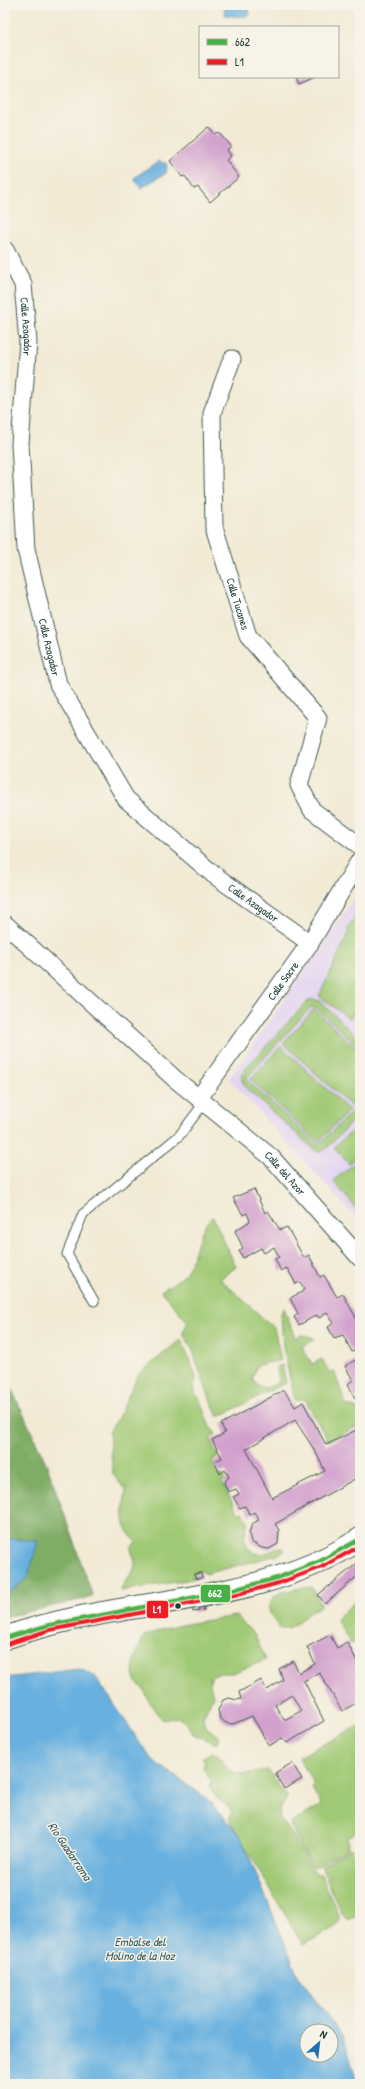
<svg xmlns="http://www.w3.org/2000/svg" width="365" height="2089" viewBox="0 0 365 2089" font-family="'Patrick Hand',sans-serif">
  <rect width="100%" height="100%" fill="#f7f3e8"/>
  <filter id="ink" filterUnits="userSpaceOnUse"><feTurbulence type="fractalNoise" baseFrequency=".025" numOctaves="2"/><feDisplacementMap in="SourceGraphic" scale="8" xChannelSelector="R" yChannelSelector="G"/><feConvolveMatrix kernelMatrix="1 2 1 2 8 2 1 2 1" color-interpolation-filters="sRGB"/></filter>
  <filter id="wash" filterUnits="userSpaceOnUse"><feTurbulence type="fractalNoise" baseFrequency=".012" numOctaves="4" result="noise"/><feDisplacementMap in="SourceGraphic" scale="16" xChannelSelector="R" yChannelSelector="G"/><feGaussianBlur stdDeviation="0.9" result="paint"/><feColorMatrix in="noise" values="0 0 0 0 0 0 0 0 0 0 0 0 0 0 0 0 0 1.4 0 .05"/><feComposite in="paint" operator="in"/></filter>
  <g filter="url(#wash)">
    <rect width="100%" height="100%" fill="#f2ead5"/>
    <path fill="#e3d3f2" d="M360 891V1222L229 1079Z"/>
    <g fill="#a0c975" stroke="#608354">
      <path d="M360 909V1003L350 1019 319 996 349 932 347 930Z"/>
      <path d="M311 999 320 1001 360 1040V1048L316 1008 311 1007 247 1077 248 1081 317 1145H319L360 1103V1113L326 1149 318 1153 248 1090C241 1081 239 1077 246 1068L307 1002Z"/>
      <path d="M314 1009 360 1052V1101L353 1108 283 1043Z"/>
      <path d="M281 1046 349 1110 318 1143 250 1079Z"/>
      <path d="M360 1124V1155L349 1164 334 1147Z"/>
      <path d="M360 1159V1213L333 1181Z"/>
      <path d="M213 1217 236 1267 220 1279 274 1328 281 1360C272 1363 265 1362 257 1366L252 1378C262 1391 266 1390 279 1381L277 1367 282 1365 286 1383 218 1417C208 1395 200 1373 193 1351 190 1344 185 1339 183 1332L188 1322 161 1291C170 1285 180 1280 186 1272 196 1259 199 1223 213 1217Z"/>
      <path d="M284 1308 295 1338 302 1335 312 1337 314 1340 302 1347 312 1364 322 1359 330 1373 334 1371 346 1405 360 1410V1425L328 1441 305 1399 295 1401 283 1347 281 1313Z"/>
      <path d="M181 1339 196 1377 194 1387 196 1397 198 1396 210 1427 216 1434 210 1438 218 1457 212 1460 218 1476 223 1475 225 1478 222 1482 238 1513 242 1512 248 1522 244 1538 248 1548 254 1553 263 1554 281 1547 284 1551 277 1555 205 1574 203 1571 193 1572V1579L121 1591C123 1581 133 1575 135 1566 136 1558 131 1555 131 1547L137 1542C119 1527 124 1508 126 1487H123L113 1474 109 1432 118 1418 138 1375Z"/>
      <path d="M312 1587 321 1605 289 1628H279C276 1622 267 1612 269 1605 272 1590 300 1588 312 1587Z"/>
      <path d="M360 1597V1646L357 1641 351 1644 336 1619Z"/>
      <path d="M236 1616 254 1634 266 1660 232 1673H220L211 1677 210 1684 213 1696 203 1717 205 1726 219 1737 216 1744 193 1734 187 1724 178 1717 163 1720C153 1709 151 1706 145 1692 143 1687 137 1685 135 1680 129 1666 139 1649 144 1636 173 1624 206 1621 236 1616Z"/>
      <path d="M360 1725V1830L347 1838 348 1848 314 1868 305 1854 290 1824 321 1805 312 1787 314 1785 299 1757Z"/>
      <path d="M212 1752C220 1755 221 1761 227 1767 237 1779 255 1771 268 1770L287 1798 280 1809 279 1818 290 1831 315 1874H321L340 1919 337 1926 303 1945 229 1819 233 1811 216 1797 210 1787 212 1782 203 1768 205 1761 202 1758Z"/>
      <path d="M351 1848 360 1864V1913L353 1918 347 1920C334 1904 331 1884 321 1866Z"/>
    </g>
    <path fill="#80ad66" stroke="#50754d" d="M5 1375 47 1465 93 1597 5 1617Z"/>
    <g fill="#67b0df" stroke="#43768a" fill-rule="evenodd">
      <path d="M226 5H248L250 15 239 17 225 15 224 7Z"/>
      <path d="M159 161 162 163H166L167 167 166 173 141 188 134 178Z"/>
      <path d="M5 1538 38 1541 28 1577 5 1597Z"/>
      <path d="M79 1669 95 1676 152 1760 206 1798 240 1835 298 1975 344 2039 358 2084H5V1678ZM307 2031H331V2055H307Z"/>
    </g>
    <g id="blocks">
      <g fill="#d2a0cd" fill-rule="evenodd">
        <path d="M296 77H315L299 84Z"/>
        <path d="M209 127 216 135 220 133 231 146 227 150 231 156 226 160 239 177 210 202 198 187 194 189 185 176 182 177 170 161Z"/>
        <path d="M254 1189 265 1213 268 1211 280 1230 287 1227 304 1258 309 1255 320 1277 324 1275 337 1297 343 1294 360 1325V1395L355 1398 348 1384 353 1380 345 1366 359 1358 356 1350 352 1352 343 1335 334 1338 328 1327 334 1323 327 1313 319 1318 317 1315 299 1325 294 1317 298 1314 290 1298 302 1292 304 1288 300 1282 296 1284 287 1268 281 1271 275 1259 279 1257 274 1247 264 1253 261 1248 243 1258 239 1251 243 1248 235 1231 250 1221 247 1213 243 1215 233 1198Z"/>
        <path d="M284 1390 295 1407 303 1402 326 1445 360 1428V1476L275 1524 279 1530 278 1544 269 1549 262 1548 251 1542 249 1533 252 1524 259 1520 254 1512 250 1515 245 1506 240 1508 233 1497 239 1494 236 1489 228 1492 224 1482 229 1477 225 1470 220 1474 214 1461 222 1458 212 1440 225 1433 221 1424ZM295 1420 315 1451 325 1471 272 1498 246 1449Z"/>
        <path d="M360 1561V1574L325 1604 318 1595Z"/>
        <path d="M201 1573 202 1578 196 1579 194 1574Z"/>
        <path d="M203 1604 204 1610 193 1612 192 1606Z"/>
        <path d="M330 1635 337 1648 347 1642 360 1667V1701L342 1711 319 1672 304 1681 324 1721 287 1743 282 1738 269 1746 252 1716 233 1724 226 1723 220 1718 218 1710 223 1700 229 1698 237 1700 241 1699 239 1692 261 1680 267 1690 283 1680 279 1669 293 1661 299 1673 315 1664 307 1647ZM292 1695 301 1711 284 1720 275 1705Z"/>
        <path d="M292 1763 302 1779 284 1789 275 1773Z"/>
      </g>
    </g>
  </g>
  <g filter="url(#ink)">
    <use href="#blocks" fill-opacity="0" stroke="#3f574c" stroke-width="1"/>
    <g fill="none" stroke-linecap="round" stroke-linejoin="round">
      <defs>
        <path id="service" d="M94 1301 67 1254 83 1214 179 1136 204 1103"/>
        <g id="minor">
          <path id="s1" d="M5 250 23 284 28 342 20 444 26 549 58 684 126 799 214 875 310 943"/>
          <path id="s2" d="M232 359 212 413 214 527 248 636 318 718 299 785 312 810 360 846"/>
          <path id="s3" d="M5 924 175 1079 271 1157 360 1258"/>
          <path id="s4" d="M199 1098 310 943 360 860"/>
        </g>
        <path id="tertiary" d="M5 1638C119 1596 257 1608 360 1539"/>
      </defs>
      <use href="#service" stroke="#3f574c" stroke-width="11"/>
      <use href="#minor" stroke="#3f574c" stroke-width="19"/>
      <use href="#tertiary" stroke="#3f574c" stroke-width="24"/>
      <use href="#service" stroke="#fff" stroke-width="9"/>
      <use href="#minor" stroke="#fff" stroke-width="17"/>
      <use href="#tertiary" stroke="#fff" stroke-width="22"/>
      <defs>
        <path id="bus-1" d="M5 1638 49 1625 232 1590 277 1578 320 1561 360 1539"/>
        <path id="bus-2" d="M7 1644 50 1630 234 1595 279 1583 322 1567 360 1546"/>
      </defs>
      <use href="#bus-1" stroke="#f7f3e8" stroke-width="7"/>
      <use href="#bus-2" stroke="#f7f3e8" stroke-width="7"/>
      <use href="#bus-1" stroke="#48b146" stroke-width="4"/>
      <use href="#bus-2" stroke="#ee1c25" stroke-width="4"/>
    </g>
  </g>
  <circle fill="#1f3d34" stroke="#f7f3e8" stroke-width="1.5" cx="178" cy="1606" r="3.5"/>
  <g text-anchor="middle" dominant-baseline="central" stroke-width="3" stroke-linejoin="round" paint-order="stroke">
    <g font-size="11" fill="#1f3d34" stroke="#f7f3e8">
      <text stroke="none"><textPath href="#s1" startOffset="81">Calle Azagador</textPath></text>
      <text stroke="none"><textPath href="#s2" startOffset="252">Calle Tucanes</textPath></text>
      <text stroke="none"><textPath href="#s1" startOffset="405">Calle Azagador</textPath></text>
      <text stroke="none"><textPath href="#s1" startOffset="741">Calle Azagador</textPath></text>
      <text stroke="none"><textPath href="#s4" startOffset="144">Calle Sacre</textPath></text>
      <text stroke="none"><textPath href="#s3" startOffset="375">Calle del Azor</textPath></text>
    </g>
    <g font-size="12" font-style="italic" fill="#315a5f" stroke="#f7f3e8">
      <text transform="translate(70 1851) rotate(56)">Río Guadarrama</text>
      <text x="140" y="1941">Embalse del<tspan x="140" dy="14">Molino de la Hoz</tspan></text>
    </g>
  </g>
  <g stroke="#f7f3e8" stroke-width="1.5">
    <rect x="200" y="1584" width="31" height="19" rx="4" fill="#48b146"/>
    <rect x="146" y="1600" width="23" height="19" rx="4" fill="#ee1c25"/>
  </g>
  <g font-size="11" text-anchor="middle" font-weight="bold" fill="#fff">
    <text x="215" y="1597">662</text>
    <text x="157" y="1613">L1</text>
  </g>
  <rect width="365" height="2089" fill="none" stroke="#f7f3e8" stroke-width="20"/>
  <rect x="199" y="26" width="140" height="52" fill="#f7f3e8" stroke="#a1aaa0"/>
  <rect x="207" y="39" width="20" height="6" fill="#48b146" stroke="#a1aaa0"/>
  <text x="235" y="46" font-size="12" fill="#1f3d34">662</text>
  <rect x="207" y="59" width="20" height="6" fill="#ee1c25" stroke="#a1aaa0"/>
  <text x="235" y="66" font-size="12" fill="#1f3d34">L1</text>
  <g transform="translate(319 2043) rotate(28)"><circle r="19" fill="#f7f3e8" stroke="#a1aaa0"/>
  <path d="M0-3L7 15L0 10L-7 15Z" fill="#1f6fb2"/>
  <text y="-6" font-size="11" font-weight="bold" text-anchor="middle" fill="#1f3d34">N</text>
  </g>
</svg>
